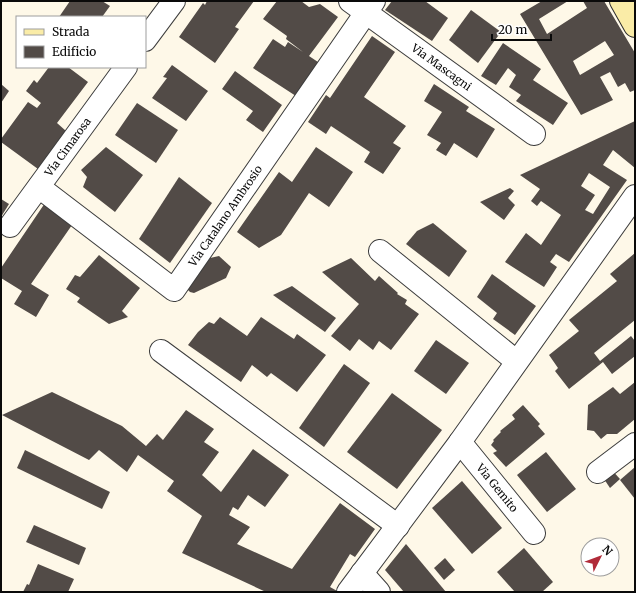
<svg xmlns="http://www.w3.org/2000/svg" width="636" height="593" viewBox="0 0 636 593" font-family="Merriweather,serif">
  <rect width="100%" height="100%" fill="#fef8e8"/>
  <g fill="#524b47" fill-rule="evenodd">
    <path d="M70 1H102L110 6 102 17H59Z"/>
    <path d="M207 1H254L235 27 239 29 215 63 179 37 203 3 205 5Z"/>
    <path d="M277 1H301L309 7 320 4 338 17 309 56 324 66 299 98 253 68 273 39 285 47 288 42 303 52 286 39 287 36 263 19Z"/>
    <path d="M392 1H425L448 18 432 41 385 10Z"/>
    <path d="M542 1H568L539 19 547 34 587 8 583 1H604L635 53V90L630 92 625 83 618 87 610 72 600 77 613 100 581 115 520 14ZM605 41 614 55 580 75 573 61Z"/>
    <path d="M471 10 501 32 478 63 449 40Z"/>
    <path d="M372 36 395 52 364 97 406 126 393 143 401 148 383 174 364 162 370 152 331 126 326 134 308 122 326 95 330 98Z"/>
    <path d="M503 43 541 69 533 80 568 103 553 125 516 101 521 95 509 87 516 75 508 68 496 85 481 76Z"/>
    <path d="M172 65 208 91 186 121 152 98 167 78 163 77Z"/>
    <path d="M49 67H68L88 82 57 123 66 131 38 169 1 142V139L28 102 37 108 41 103 26 91 34 80 37 83Z"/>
    <path d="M235 71 282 105 263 132 246 120 253 111 222 89Z"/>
    <path d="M1 84 9 91 1 103Z"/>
    <path d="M434 84 469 107 466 111 495 129 477 158 454 143 446 156 436 150 441 143 427 135 442 112 424 101Z"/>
    <path d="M137 103 178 130 156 163 115 135Z"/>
    <path d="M635 121V168L613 150 603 165 627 180 569 262 556 254 550 262 557 267 544 287 505 262 526 233 541 245 561 215 541 201 537 206 531 201 540 189 520 175ZM589 173 610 187 593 214 585 210 595 195 581 186Z"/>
    <path d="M106 147 143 175 115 212 83 187 87 177 81 170Z"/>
    <path d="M316 147 353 172 329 207 309 193 281 235 259 248 237 232 279 172 292 182Z"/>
    <path d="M179 177 212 203 170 263 139 239Z"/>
    <path d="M510 188 514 191 508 198 515 205 504 220 480 202Z"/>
    <path d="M1 199 9 204 1 217Z"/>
    <path d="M45 203 72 225 31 284 49 295 36 317 14 304 22 291 1 278V268Z"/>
    <path d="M433 223 467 251 449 277 406 244 417 231Z"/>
    <path d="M635 253V320L594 353 600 361 631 336 635 341V356L612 374 603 362 569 389 555 371 558 368 549 355 579 331 569 320 617 281 610 274Z"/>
    <path d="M99 255 140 288 122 311 128 317 109 324 77 302 80 298 66 289 75 275 80 277Z"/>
    <path d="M219 256 231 267 226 278 194 293 190 292 187 289 189 284 210 258Z"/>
    <path d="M351 258 375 281 379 276 398 293 397 294 407 300 405 304 419 314 391 350 379 341 373 350 359 339 350 351 331 336 359 304 322 272Z"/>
    <path d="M492 274 536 306 515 335 493 319 497 313 477 297Z"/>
    <path d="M292 286 336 318 325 332 273 295Z"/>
    <path d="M220 317 247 336 261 317 294 339 297 334 326 355 297 392 271 373 267 377 252 365 241 382 188 345 198 332 209 322 214 324Z"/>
    <path d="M436 340 469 363 446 394 414 371Z"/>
    <path d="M344 364 370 383 324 447 299 428Z"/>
    <path d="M635 382V419L617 434H607L601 439 594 431 587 430 588 405 613 387 620 394Z"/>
    <path d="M52 392 122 426 146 446 157 434 163 440 186 410 214 429 204 442 219 452 202 475 221 492 253 449 289 475 265 507 248 495 238 510 233 507 229 515 250 527 237 544 292 569 340 503 375 529 355 557 350 554 330 587 339 592H266L182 553 202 516 167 491 174 481 138 455 127 472 99 450 89 460 2 415Z"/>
    <path d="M392 393 442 430 397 489 347 452Z"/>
    <path d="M523 405 540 424 538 426 545 434 506 467 493 453 497 451 491 445 494 441 493 440 501 432 500 431 515 419 512 415Z"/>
    <path d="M25 450 110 492 102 509 17 468Z"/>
    <path d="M546 452 576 489 547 512 517 475Z"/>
    <path d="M635 467V499L620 480Z"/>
    <path d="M610 468 620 479 610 488 602 476Z"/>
    <path d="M462 481 502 528 472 554 432 508Z"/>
    <path d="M34 525 86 548 79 565 26 542Z"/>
    <path d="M406 544 446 592H404L385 570Z"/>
    <path d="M524 548 553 582 542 592H515L497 572Z"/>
    <path d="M445 558 455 570 444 580 434 568Z"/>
    <path d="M38 564 74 579 68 592H23L27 584 29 585Z"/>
  </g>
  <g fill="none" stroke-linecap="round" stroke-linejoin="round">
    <defs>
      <g id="street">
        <path id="s1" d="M350 1 534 134"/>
        <path d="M145 40 174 1"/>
        <path id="s2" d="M39 187 174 290 374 1"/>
        <path id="s3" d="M10 226 126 67"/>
        <path d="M380 251 516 361"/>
        <path d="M161 351 398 526"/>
        <path id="s4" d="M460 442 534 533"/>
        <path d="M598 472 635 444"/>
        <path d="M362 573 379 592"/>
        <path d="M348 592 460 442 635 196"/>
      </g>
      <path id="secondary" d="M621 1 635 26"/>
    </defs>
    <use href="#street" stroke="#3d3d3d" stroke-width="24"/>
    <use href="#secondary" stroke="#2c2c2c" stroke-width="24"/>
    <use href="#street" stroke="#fff" stroke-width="22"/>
    <use href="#secondary" stroke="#faeca7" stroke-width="22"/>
  </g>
  <g text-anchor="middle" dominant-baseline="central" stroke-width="4" stroke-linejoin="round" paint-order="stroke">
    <g font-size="11" fill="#0a0a0a" stroke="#fff">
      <text stroke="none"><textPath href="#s1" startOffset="113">Via Mascagni</textPath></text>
      <text stroke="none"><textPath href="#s3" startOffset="98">Via Cimarosa</textPath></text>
      <text stroke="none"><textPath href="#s2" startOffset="260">Via Catalano Ambrosio</textPath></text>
      <text stroke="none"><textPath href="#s4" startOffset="59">Via Gemito</textPath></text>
    </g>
  </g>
  <rect width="636" height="593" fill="none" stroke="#0a0a0a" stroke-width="4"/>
  <rect x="16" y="16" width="130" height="52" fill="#ffffff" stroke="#9d9d9d"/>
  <rect x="24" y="29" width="20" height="6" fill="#faeca7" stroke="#9d9d9d"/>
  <text x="52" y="36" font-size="12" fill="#0a0a0a">Strada</text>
  <rect x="24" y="46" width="20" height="12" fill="#524b47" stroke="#9d9d9d"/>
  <text x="52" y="56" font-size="12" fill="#0a0a0a">Edificio</text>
  <g transform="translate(600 557) rotate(48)"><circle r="19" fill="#ffffff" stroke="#9d9d9d"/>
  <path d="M0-3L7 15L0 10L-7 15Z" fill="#b12b39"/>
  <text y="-6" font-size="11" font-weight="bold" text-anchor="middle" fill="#0a0a0a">N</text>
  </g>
  <path d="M492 34v6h59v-6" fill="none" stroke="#0a0a0a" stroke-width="2"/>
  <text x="498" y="34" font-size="12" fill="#0a0a0a" stroke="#ffffff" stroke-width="3" paint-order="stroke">20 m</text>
</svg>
